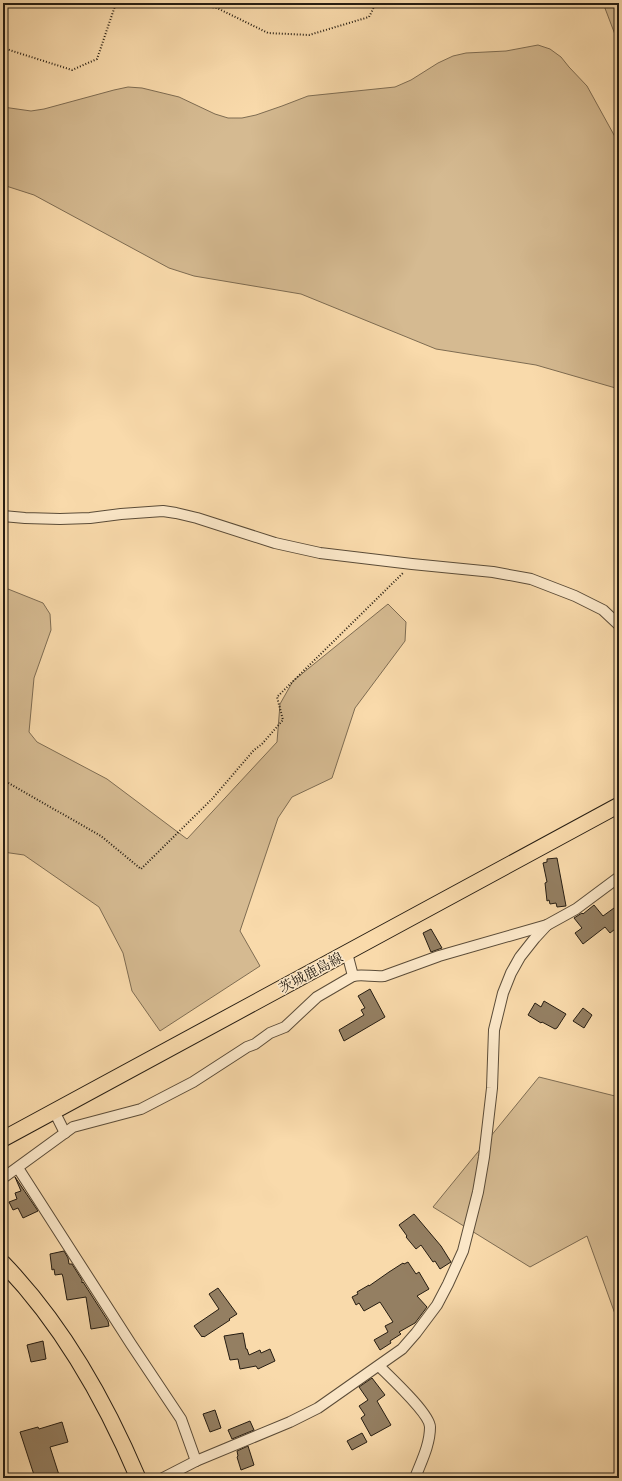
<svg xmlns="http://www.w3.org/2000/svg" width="622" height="1481" viewBox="0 0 622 1481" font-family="Cardo,'Noto Serif JP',serif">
  <rect width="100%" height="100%" fill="#f9daab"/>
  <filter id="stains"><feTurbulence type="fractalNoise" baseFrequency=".005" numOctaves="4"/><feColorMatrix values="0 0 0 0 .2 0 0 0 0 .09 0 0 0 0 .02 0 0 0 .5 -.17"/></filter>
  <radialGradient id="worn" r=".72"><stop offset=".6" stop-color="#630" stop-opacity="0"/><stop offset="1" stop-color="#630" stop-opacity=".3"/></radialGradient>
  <g fill="#d5ba91" stroke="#7e6c52">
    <path d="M603 3H619V45Z"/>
    <path d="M538 45 550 49 561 57 569 67 587 86 619 144V389L536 365 436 349 301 294 194 276 169 268 34 195 3 185V107L31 111 44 109 114 90 128 87 142 88 179 97 215 114 228 118H242L256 115 282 106 308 96 395 87 411 80 438 63 453 56 466 53 506 51Z"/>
    <path d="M3 587 43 603 50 614 51 630 34 678 29 732 37 742 107 779 187 839 277 742 280 704 293 681 388 604 406 622 405 641 355 708 332 778 292 797 278 818 240 931 260 966 160 1031 132 991 123 953 99 907 24 855 3 852Z"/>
    <path d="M539 1077 619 1097V1325L587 1236 530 1267 433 1207Z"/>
  </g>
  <g fill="#947f62" stroke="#261d12">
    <path d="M557 858 566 906 557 907 556 903 550 904 549 900 547 901 545 883 547 882 543 863 547 862V859Z"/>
    <path d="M594 905 603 916 614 908 615 910 619 908V926L610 933 605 927 583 944 575 933 582 928 574 918 582 913 583 914Z"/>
    <path d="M431 929 442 948 431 952 423 933Z"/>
    <path d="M370 989 385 1017 344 1041 339 1030 364 1015 361 1010 365 1008 358 996Z"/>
    <path d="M544 1001 566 1014 557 1028 555 1029 542 1022 541 1023 528 1015 535 1003 541 1007Z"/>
    <path d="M583 1008 592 1015 584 1028 573 1021Z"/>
    <path d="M15 1177 38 1211 23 1218 18 1208 13 1210 9 1202 17 1199 15 1193 21 1191Z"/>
    <path d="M414 1214 441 1246 451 1262 440 1269 435 1261 433 1262 421 1245 416 1249 406 1237 407 1236 399 1225Z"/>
    <path d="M64 1251 68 1258 69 1264H72L82 1280V1283L83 1282 108 1321 109 1326 91 1329 86 1297 67 1300 63 1277 62 1274 55 1275 54 1269 52 1270 50 1254Z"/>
    <path d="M408 1262 416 1274 419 1272 429 1289 417 1296 427 1307 415 1323 399 1332 401 1334 390 1341 391 1343 380 1350 374 1340 388 1332 385 1326 393 1322 380 1302 364 1311 359 1303 356 1305 352 1297 358 1294 357 1292 369 1285V1286L389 1272 403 1263 404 1264Z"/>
    <path d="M218 1288 237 1314 229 1319 230 1320 204 1337 203 1336 202 1337 194 1326 219 1309 209 1294Z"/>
    <path d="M243 1333 246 1349H247L249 1355 260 1350 261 1353 270 1349 275 1361 258 1369 256 1366 240 1369 238 1359 230 1360 224 1336Z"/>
    <path d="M43 1341 46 1359 31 1362 27 1345Z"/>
    <path d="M372 1378 385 1395 377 1401 391 1425 371 1436 361 1418 365 1415 359 1406 368 1400 359 1387Z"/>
    <path d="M215 1410 221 1428 210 1432 203 1414Z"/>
    <path d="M250 1421 254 1430 232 1439 228 1430Z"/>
    <path d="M62 1422 68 1442 50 1447 60 1478H35L20 1432 38 1427 39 1429Z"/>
    <path d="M362 1433 367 1442 352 1450 347 1441Z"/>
    <path d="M248 1446 254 1465 241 1470 237 1457 238 1456 237 1451Z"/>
  </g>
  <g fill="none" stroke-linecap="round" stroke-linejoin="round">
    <defs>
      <g id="minor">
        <path d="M3 516 25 518 60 519 90 518 121 514 163 511 176 513 197 518 275 543 320 553 412 564 493 572 531 579 575 596 603 610 619 625"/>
        <path d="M347 953 353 976C363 974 373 977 384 976L439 956 547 925 576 909 619 877"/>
        <path d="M54 1111 65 1133"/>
        <path d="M18 1168 131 1344 181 1419 196 1461"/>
        <path d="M3 1178 73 1127 141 1109 193 1082 247 1047 255 1044 270 1033 285 1027 317 997 353 976"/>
        <path d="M379 1366C390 1377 430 1414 430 1427 430 1445 421 1462 415 1478"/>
        <path d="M163 1478 196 1461 290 1422 318 1408 402 1349 416 1333 437 1305 448 1284 463 1251 478 1192 484 1157 492 1088 494 1030 503 993 511 973 520 957 535 938 547 925"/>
      </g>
      <g id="primary">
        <path d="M3 1139 619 805"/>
        <path d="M3 1263C62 1324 105 1400 138 1478"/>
      </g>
    </defs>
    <use href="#minor" stroke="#5b4c38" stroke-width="12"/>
    <use href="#primary" stroke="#261d12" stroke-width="17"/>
    <g stroke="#261d12" stroke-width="2" stroke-dasharray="1 2" stroke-linecap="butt">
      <path d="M186 3 217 8 268 33 309 35 369 17 376 3"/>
      <path d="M3 48 72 70 97 59 116 3"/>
      <path d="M3 780 101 836 141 869 212 799 254 750 262 744 283 720 277 697 403 573"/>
    </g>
    <use href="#minor" stroke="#fbe7c8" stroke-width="10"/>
    <use href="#primary" stroke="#f9daab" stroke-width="15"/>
  </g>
  <g text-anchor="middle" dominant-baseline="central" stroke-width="3" stroke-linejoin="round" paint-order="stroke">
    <g font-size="14" fill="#261d12" stroke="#fbe7c8">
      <text transform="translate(311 973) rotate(-28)">茨城鹿島線</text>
    </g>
  </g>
  <rect width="622" height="1481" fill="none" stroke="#f9daab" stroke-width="16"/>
  <rect x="4" y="4" width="614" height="1473" fill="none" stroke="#261d12" stroke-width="2"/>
  <rect x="8" y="8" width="606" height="1465" fill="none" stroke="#261d12"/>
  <rect width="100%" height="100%" filter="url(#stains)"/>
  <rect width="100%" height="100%" fill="url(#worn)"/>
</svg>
